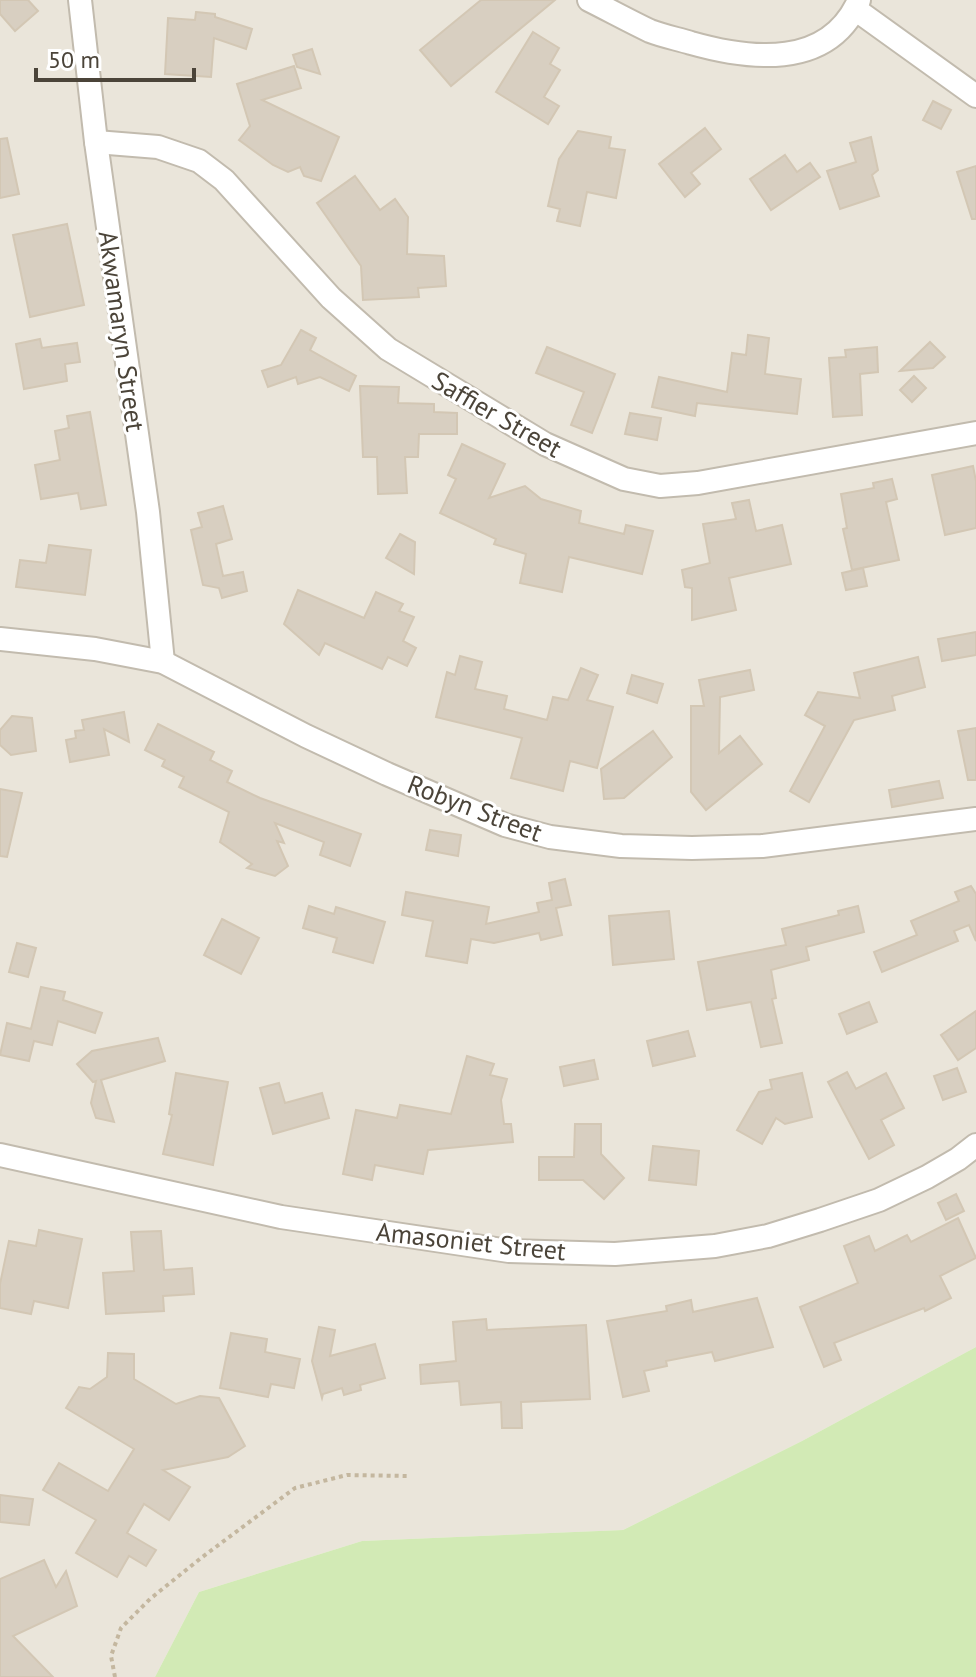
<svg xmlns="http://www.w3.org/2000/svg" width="976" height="1677" viewBox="0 0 976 1677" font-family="'PT Sans',sans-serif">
  <rect width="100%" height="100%" fill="#f6f3ec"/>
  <path fill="#eae5da" d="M0 0H976V1347L802 1441 623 1530 362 1541 199 1592 155 1677H0Z"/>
  <path fill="#d2eab5" d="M976 1347V1677H155L199 1592 362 1541 623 1530 802 1441Z"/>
  <g fill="#d8cfc1" stroke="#d3c7b4" stroke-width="2">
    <path d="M0 0H28L38 11 15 31 0 14Z"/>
    <path d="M481 0H555L451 86 420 50Z"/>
    <path d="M196 12 215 14V17L252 29 246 49 214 38 211 77 165 74 168 18 195 20Z"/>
    <path d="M533 32 559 48 550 64 560 70 544 97 559 106 548 124 496 92Z"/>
    <path d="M312 49 320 74 297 67 293 55Z"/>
    <path d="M294 66 301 88 262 100 339 137 321 181 304 176 300 167 288 172 273 165 239 140 250 126 237 84Z"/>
    <path d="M933 101 951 110 941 129 923 120Z"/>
    <path d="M705 128 721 149 691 173 700 184 685 197 659 164Z"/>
    <path d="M578 131 611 137 609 148 625 150 616 198 587 192 580 226 557 221 560 209 548 206 559 159Z"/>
    <path d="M871 137 878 170 872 175 879 196 840 209 827 171 856 162 850 143Z"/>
    <path d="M7 138 19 194 0 198V139Z"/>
    <path d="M785 155 797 172 810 163 820 177 771 210 750 179Z"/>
    <path d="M976 166V219H972L957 172Z"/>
    <path d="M355 176 380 210 395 199 408 217 407 254 444 256 446 286 418 288 419 297 363 300 361 266 317 203Z"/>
    <path d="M67 224 84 305 30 317 13 235Z"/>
    <path d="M301 330 316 338 310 350 356 376 349 391 320 377 298 384 296 377 268 387 262 371 281 365Z"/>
    <path d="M748 335 769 338 765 374 801 379 797 414 697 403 695 416 652 407 659 377 727 392 732 353 746 355Z"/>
    <path d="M40 339 42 348 77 343 80 362 65 364 67 381 24 389 16 344Z"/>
    <path d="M930 342 945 357 933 368 900 371Z"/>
    <path d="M547 347 615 374 592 433 571 425 584 392 536 373Z"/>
    <path d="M877 347 878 372 860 374 862 415 833 417 829 358 846 357 845 350Z"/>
    <path d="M914 376 926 388 912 402 900 390Z"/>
    <path d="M360 386 399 387 398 403 434 404V412L457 413V434H419L418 457H405L407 493 378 494 377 457H363Z"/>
    <path d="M90 412 106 505 81 509 78 493 41 499 35 465 60 460 55 431 69 428 67 416Z"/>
    <path d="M630 413 661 418 657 440 625 434Z"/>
    <path d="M462 444 505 464 489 498 525 486 541 499 581 511 579 523 624 534 626 525 653 531 642 574 569 557 562 592 520 583 526 554 494 544 496 539 440 513 456 479 448 475Z"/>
    <path d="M973 466 976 481V528L945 535 932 475Z"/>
    <path d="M892 479 897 499 886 502 899 560 852 570 843 529 847 528 841 494 874 488 873 483Z"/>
    <path d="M749 500 756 531 782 525 791 564 729 578 736 610 692 620V588L685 587 682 570 710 563 703 524 736 519 732 503Z"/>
    <path d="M223 506 232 539 216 544 223 576 243 572 247 591 222 598 219 588 203 585 191 530 202 527 198 513Z"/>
    <path d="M400 534 415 542 414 574 386 558Z"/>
    <path d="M49 545 91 550 85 595 16 587 20 560 46 563Z"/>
    <path d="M863 568 867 586 846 590 842 573Z"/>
    <path d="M298 590 364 618 376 592 403 604 399 611 414 617 403 641 416 648 407 666 388 657 382 669 325 643 319 655 284 624Z"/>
    <path d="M976 632V655L942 661 938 639Z"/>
    <path d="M460 656 482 662 475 689 507 696 504 709 547 720 553 697 568 700 581 668 598 675 587 700 613 707 597 768 570 761 563 791 511 778 522 738 436 717 447 672 455 675Z"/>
    <path d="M918 657 925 687 892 696 895 710 854 720 809 802 790 791 825 726 805 715 818 692 860 698 854 673Z"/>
    <path d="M750 670 754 690 720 697 719 753 740 736 762 764 706 810 691 792V706H704L699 680Z"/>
    <path d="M632 675 663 684 657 703 627 693Z"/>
    <path d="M124 712 129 742 104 729 109 755 70 762 66 740 76 738 75 731 84 730 82 720Z"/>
    <path d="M12 716 32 718 36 751 11 755 0 745V730Z"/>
    <path d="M158 724 214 752 210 760 232 771 227 782 260 798 361 834 350 866 320 855 324 842 275 823 284 843 277 841 288 866 275 876 247 868 252 864 220 842 229 812 179 787 184 777 162 766 165 760 145 750Z"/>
    <path d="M976 728V780H968L958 731Z"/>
    <path d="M653 731 672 757 624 798 604 799 601 769Z"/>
    <path d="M939 781 943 798 892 807 889 790Z"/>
    <path d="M0 789 22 793 7 857 0 856Z"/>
    <path d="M430 830 461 835 458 856 426 850Z"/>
    <path d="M565 879 571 905 556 908 562 935 541 940 539 933 494 943 471 939 467 963 426 956 433 921 402 915 406 892 489 907 486 924 539 912 537 903 552 900 549 883Z"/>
    <path d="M971 886 976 894V941L969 925 954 931 958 941 882 972 874 952 917 935 911 921 959 901 955 892Z"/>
    <path d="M309 906 334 914 336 907 385 922 373 963 333 952 337 938 303 928Z"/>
    <path d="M858 906 864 932 806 947 809 960 771 970 776 998 772 999 782 1043 761 1047 751 1002 707 1010 698 962 786 945 782 929 839 915 838 911Z"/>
    <path d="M669 911 674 959 613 965 609 916Z"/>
    <path d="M222 919 259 938 241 974 204 955Z"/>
    <path d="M17 943 36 948 28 977 9 972Z"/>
    <path d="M41 987 65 992 63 1000 102 1013 95 1033 58 1021 52 1045 34 1041 29 1061 0 1055 7 1023 31 1029Z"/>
    <path d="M869 1002 877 1022 847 1034 839 1014Z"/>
    <path d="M976 1011V1048L958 1060 941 1035Z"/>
    <path d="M688 1031 695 1056 653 1066 647 1041Z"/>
    <path d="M158 1038 165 1061 101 1080 114 1122 96 1118 91 1103 96 1081 93 1082 77 1064 92 1051Z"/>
    <path d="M467 1056 494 1064 490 1075 507 1079 501 1100 504 1124H511L513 1142 428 1150 423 1174 375 1165 372 1180 343 1174 356 1110 397 1118 400 1105 451 1114Z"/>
    <path d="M594 1060 598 1079 564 1086 560 1067Z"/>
    <path d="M957 1068 966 1092 943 1100 934 1076Z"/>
    <path d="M847 1072 856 1089 886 1073 904 1108 881 1120 894 1145 869 1159 828 1082Z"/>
    <path d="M176 1073 228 1082 213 1165 163 1154 172 1115 169 1114Z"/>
    <path d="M802 1073 812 1117 785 1124 776 1118 762 1144 737 1130 759 1092 772 1089 770 1080Z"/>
    <path d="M279 1083 285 1103 322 1093 329 1118 273 1134 260 1088Z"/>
    <path d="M575 1124H601V1154L624 1178 604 1199 583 1180H539V1157H574Z"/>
    <path d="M653 1146 699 1151 696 1185 649 1180Z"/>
    <path d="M956 1194 964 1211 946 1220 938 1203Z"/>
    <path d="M958 1218 976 1258 940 1276 951 1298 925 1311 924 1308 834 1343 841 1360 824 1367 800 1307 858 1283 844 1246 869 1236 875 1251 907 1235 911 1242Z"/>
    <path d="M39 1230 82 1239 68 1308 34 1301 31 1314 0 1308V1284L9 1241 36 1246Z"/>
    <path d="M161 1231 164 1270 192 1268 194 1294 163 1296 164 1311 106 1314 103 1273 134 1271 131 1232Z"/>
    <path d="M757 1298 773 1347 715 1361 712 1352 666 1361 667 1366 644 1371 649 1391 623 1397 607 1321 667 1311 666 1306 691 1300 693 1312Z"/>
    <path d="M486 1319 487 1330 586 1325 590 1399 521 1402 522 1428H502L501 1402 461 1405 459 1381 421 1384 420 1365 456 1361 453 1322Z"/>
    <path d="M319 1327 335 1330 330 1356 375 1344 385 1378 360 1385 361 1390 344 1395 342 1388 323 1394 322 1398 312 1361Z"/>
    <path d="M231 1333 267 1339 265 1352 300 1359 294 1388 271 1384 268 1397 220 1388Z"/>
    <path d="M108 1353 134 1354V1379L176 1404 200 1396 219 1398 245 1446 228 1457 163 1470 190 1487 169 1520 144 1504 127 1533 156 1550 146 1566 129 1556 117 1577 76 1553 96 1520 43 1490 59 1463 108 1491 134 1449 66 1408 79 1387 90 1389 107 1377Z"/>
    <path d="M0 1495 33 1499 29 1525 0 1522Z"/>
    <path d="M44 1560 56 1587 66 1571 77 1606 13 1636 53 1677H0V1579Z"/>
  </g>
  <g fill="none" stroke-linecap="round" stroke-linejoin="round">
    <defs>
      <g id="street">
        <path d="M80 0 96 142 148 512 163 662"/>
        <path d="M589 0C609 10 629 21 650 31 663 36 678 39 691 43 751 60 829 69 859 0"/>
        <path d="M855 9 976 96"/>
        <path d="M96 142 158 147 199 161 224 180 331 298 388 349 545 444 624 479 660 486 698 483 976 433"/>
        <path d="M0 639 95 649 163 662 306 736 387 774 505 825 550 837 621 846 692 848 762 846 976 819"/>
        <path d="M0 1155 281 1217 509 1251 615 1254 715 1246 768 1236 820 1220 879 1200 927 1177 958 1159 976 1145"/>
      </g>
    </defs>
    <use href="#street" stroke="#c2bbae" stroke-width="26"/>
    <path stroke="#c4b79f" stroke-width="4" stroke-dasharray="4 4" stroke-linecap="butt" d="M115 1677 111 1656 121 1628 150 1599 201 1558 295 1488 347 1475 407 1476"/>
    <use href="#street" stroke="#fff" stroke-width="22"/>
  </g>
  <g text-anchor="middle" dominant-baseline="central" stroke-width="6" stroke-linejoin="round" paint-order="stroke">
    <g font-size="26" fill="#4b4439" stroke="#fff">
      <text transform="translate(122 331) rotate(82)">Akwamaryn Street</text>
      <text transform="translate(497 414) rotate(30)">Saffier Street</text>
      <text transform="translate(475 808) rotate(21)">Robyn Street</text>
      <text transform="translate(471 1241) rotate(6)">Amasoniet Street</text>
    </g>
  </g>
  <path d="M36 68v12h158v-12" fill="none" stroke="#4b4439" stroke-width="4"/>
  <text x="48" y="68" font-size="24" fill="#4b4439" stroke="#ffffff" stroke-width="6" paint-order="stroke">50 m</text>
</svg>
